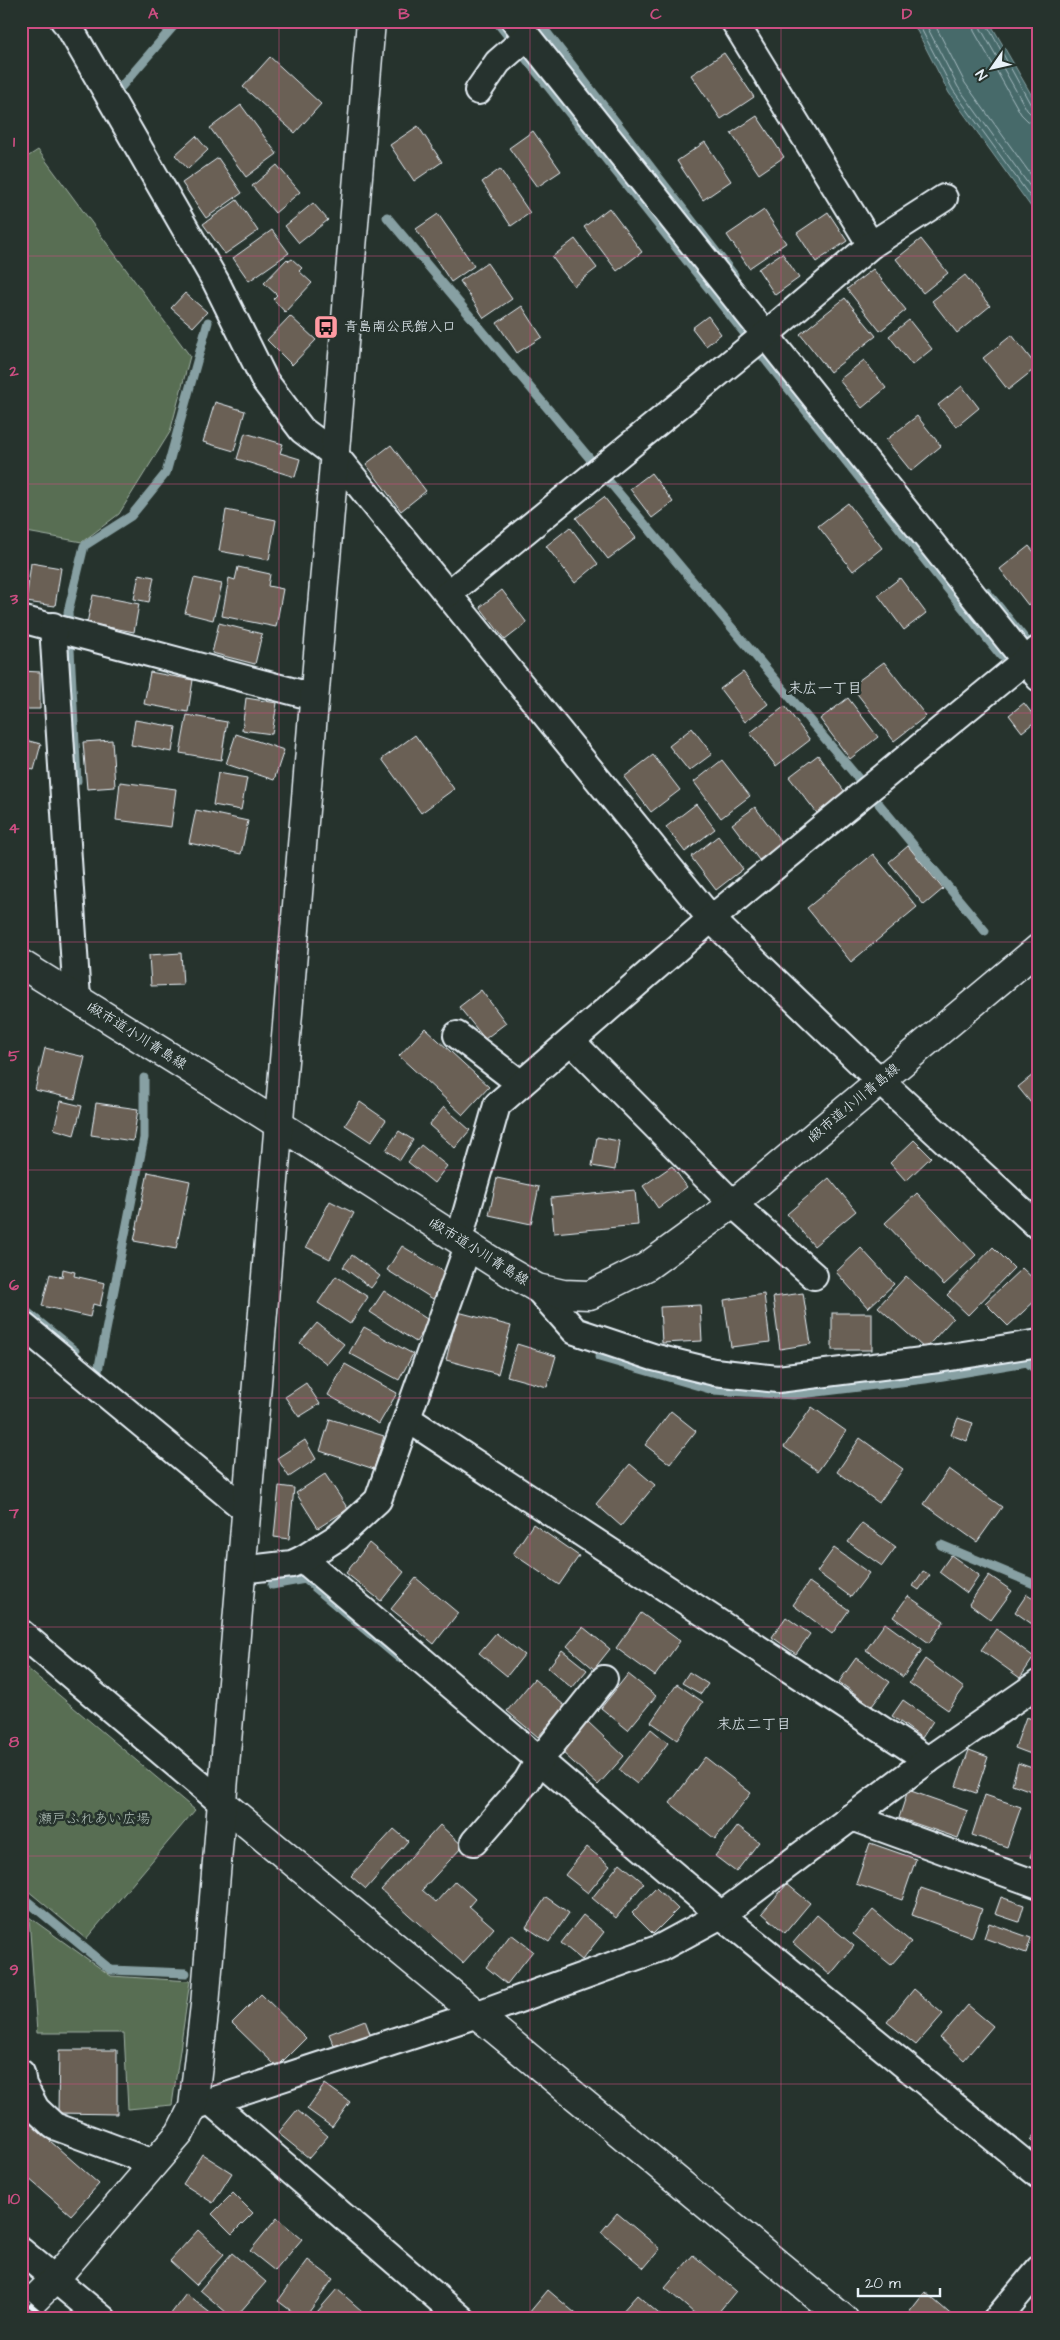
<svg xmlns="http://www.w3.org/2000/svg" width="1060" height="2340" viewBox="0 0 1060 2340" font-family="'Architects Daughter','Klee One',sans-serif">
  <rect width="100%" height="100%" fill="#26332d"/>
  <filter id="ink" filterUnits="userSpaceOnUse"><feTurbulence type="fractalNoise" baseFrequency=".02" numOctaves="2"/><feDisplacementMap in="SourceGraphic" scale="10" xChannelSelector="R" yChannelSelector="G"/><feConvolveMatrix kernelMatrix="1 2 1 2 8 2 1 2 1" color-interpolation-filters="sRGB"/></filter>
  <g filter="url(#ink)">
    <g fill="#586e52" stroke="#a0b0a5">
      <path d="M38 150 190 356 170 432 119 514 82 542 21 531V161Z"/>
      <path d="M21 1663 195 1810 86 1939 21 1885Z"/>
      <path d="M29 1917 111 1976 190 1981 172 2105 128 2109 124 2033H37Z"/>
    </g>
    <path fill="#466a6b" stroke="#87a0a3" d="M912 21H989L1039 108V218L949 93Z"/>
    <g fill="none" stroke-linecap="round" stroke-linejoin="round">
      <g stroke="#a7bbc0" stroke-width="1">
        <path d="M917 21 953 90 1039 209"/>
        <path d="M924 21 958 87 1039 199"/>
        <path d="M933 21 965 83 1039 186"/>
        <path d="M972 21 974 31 1021 114 1028 121 1039 124"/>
        <path d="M979 21 981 29 1027 110 1032 115 1039 116"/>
        <path d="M985 21 1032 107 1039 110"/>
      </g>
      <g stroke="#87a0a3" stroke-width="9">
        <path d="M496 21 1001 656"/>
        <path d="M538 21 734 275"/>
        <path d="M121 87 178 21"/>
        <path d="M387 217 858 778"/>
        <path d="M987 592 1034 650"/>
        <path d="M77 781 68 612 84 546 131 516 166 473 208 322"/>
        <path d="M879 804 985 931"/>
        <path d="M21 1307 75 1351"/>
        <path d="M599 1357 713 1390 793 1395 925 1379 1039 1360"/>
        <path d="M1027 1362 1039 1373"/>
        <path d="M98 1371 144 1138V1078"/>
        <path d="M941 1545 1039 1586"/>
        <path d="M272 1585 305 1579 399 1658"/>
        <path d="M21 1896 111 1970 186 1973"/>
      </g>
    </g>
    <g fill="#6b6055" stroke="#e8f1f8">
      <path d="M650 21H672L657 31Z"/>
      <path d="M724 53 754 97 721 119 691 75Z"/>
      <path d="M270 57 321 104 295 133 243 87Z"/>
      <path d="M241 105 277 154 246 177 210 128Z"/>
      <path d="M757 116 784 157 759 174 731 133Z"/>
      <path d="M418 126 442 162 414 181 390 145Z"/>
      <path d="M533 131 561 171 537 187 509 148Z"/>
      <path d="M196 136 208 150 188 169 175 155Z"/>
      <path d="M705 142 731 181 703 200 677 161Z"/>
      <path d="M218 158 242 193 206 218 182 183Z"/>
      <path d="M277 165 300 192 275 213 252 186Z"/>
      <path d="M500 169 530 213 511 226 482 182Z"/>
      <path d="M237 200 258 231 225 254 203 224Z"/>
      <path d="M313 203 328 220 299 243 285 226Z"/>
      <path d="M609 208 642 252 617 271 584 227Z"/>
      <path d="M764 210 786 243 749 268 727 235Z"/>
      <path d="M828 212 847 241 816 262 797 233Z"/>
      <path d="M438 214 474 266 451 282 416 229Z"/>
      <path d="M272 230 289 253 249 281 233 258Z"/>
      <path d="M575 239 597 268 574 286 552 257Z"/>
      <path d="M921 239 948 273 923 293 896 259Z"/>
      <path d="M782 253 799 278 775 295 758 269Z"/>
      <path d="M287 259 289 261 292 259 302 268 299 271 312 283 285 312 273 299 277 295 264 283Z"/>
      <path d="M487 263 512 299 484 318 460 281Z"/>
      <path d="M873 269 906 310 880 331 847 289Z"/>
      <path d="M965 275 990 306 957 333 932 301Z"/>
      <path d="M185 293 207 312 193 327 171 308Z"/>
      <path d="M845 298 876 336 830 372 800 334Z"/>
      <path d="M522 306 542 337 517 353 497 323Z"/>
      <path d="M290 316 316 340 292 365 267 340Z"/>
      <path d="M708 316 721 334 706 346 692 328Z"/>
      <path d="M909 320 932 349 912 365 889 336Z"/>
      <path d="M1012 335 1037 367 1008 390 983 358Z"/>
      <path d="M864 360 886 388 862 408 839 380Z"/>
      <path d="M962 386 979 408 956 427 938 405Z"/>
      <path d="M215 402 245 411 234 451 203 442Z"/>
      <path d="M917 416 941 446 911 471 886 440Z"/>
      <path d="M245 433 283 444 280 453 300 459 295 477 237 459Z"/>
      <path d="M391 445 426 491 401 511 366 464Z"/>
      <path d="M651 473 673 502 652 518 630 489Z"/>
      <path d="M604 497 636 538 608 559 576 518Z"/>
      <path d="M848 503 882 548 853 571 818 526Z"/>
      <path d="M226 510 276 520 269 560 219 551Z"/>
      <path d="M570 527 598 564 575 583 546 546Z"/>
      <path d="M1029 546 1039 558V596L1028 605 1000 569Z"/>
      <path d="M31 563 61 568 55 606 26 602Z"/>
      <path d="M238 567 270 574 268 586 283 589 276 627 222 616 229 578 235 580Z"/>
      <path d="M139 574 154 577 149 602 134 599Z"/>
      <path d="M194 578 222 584 213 620 185 613Z"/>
      <path d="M900 578 926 613 904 630 878 595Z"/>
      <path d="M502 590 527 623 505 640 480 607Z"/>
      <path d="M93 595 139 604 134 632 87 623Z"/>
      <path d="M219 623 262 634 255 664 212 653Z"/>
      <path d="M884 662 926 716 894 741 851 686Z"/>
      <path d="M21 671 40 672V709H21Z"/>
      <path d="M150 672 193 680 188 712 144 704Z"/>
      <path d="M743 672 768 704 745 722 720 689Z"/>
      <path d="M246 698 277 703 272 734 242 730Z"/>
      <path d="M848 698 878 737 850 759 820 719Z"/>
      <path d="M1024 703 1037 720 1022 732 1009 715Z"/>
      <path d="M785 706 810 740 776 766 750 733Z"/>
      <path d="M187 715 227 722 221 760 180 753Z"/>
      <path d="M135 720 176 727 172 752 131 745Z"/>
      <path d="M692 728 712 754 689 771 669 746Z"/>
      <path d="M236 734 284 750 274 780 226 764Z"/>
      <path d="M415 735 454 789 421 813 382 759Z"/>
      <path d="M21 739 41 744 34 770 21 767Z"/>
      <path d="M112 740 115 787 87 789 83 742Z"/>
      <path d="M653 755 680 790 651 812 624 777Z"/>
      <path d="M818 755 845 792 817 813 789 777Z"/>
      <path d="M722 760 750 796 721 818 694 782Z"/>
      <path d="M218 773 247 778 241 810 213 805Z"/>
      <path d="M120 782 176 789 171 827 116 820Z"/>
      <path d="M696 804 715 829 685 852 666 827Z"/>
      <path d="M755 807 782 843 759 860 732 824Z"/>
      <path d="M196 810 248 821 241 854 189 843Z"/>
      <path d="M718 836 743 869 716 890 691 857Z"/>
      <path d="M908 846 943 889 924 905 889 862Z"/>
      <path d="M873 854 917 907 851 962 807 908Z"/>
      <path d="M181 953 183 985 151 986 149 955Z"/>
      <path d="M481 990 506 1023 485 1039 459 1007Z"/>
      <path d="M425 1028 489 1087 463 1115 399 1056Z"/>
      <path d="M45 1048 85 1057 75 1099 35 1090Z"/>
      <path d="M1039 1070V1113L1018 1087Z"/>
      <path d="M61 1101 82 1106 74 1135 54 1129Z"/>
      <path d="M360 1102 386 1120 371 1142 345 1125Z"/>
      <path d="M96 1103 138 1109 133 1141 91 1135Z"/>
      <path d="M444 1107 470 1130 455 1148 429 1125Z"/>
      <path d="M399 1131 413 1140 400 1160 386 1150Z"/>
      <path d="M597 1137 619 1141 615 1170 592 1166Z"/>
      <path d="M914 1140 931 1157 906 1181 890 1163Z"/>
      <path d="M421 1145 447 1166 434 1183 408 1162Z"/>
      <path d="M672 1166 687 1187 658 1208 643 1186Z"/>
      <path d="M148 1172 190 1181 176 1249 134 1241Z"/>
      <path d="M497 1178 539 1187 531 1224 489 1215Z"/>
      <path d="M829 1178 856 1211 814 1246 787 1214Z"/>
      <path d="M635 1190 638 1225 554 1233 551 1198Z"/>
      <path d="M917 1193 976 1255 944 1285 885 1223Z"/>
      <path d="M330 1201 354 1213 330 1259 306 1247Z"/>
      <path d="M402 1246 448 1274 433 1299 387 1270Z"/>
      <path d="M993 1247 1014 1268 968 1315 947 1295Z"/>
      <path d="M861 1248 894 1284 868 1308 836 1272Z"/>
      <path d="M352 1255 380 1276 371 1288 343 1267Z"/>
      <path d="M1022 1268 1039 1284V1297L1008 1326 985 1303Z"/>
      <path d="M63 1269 75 1272 74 1276 105 1283 100 1306 93 1304 90 1317 42 1306 50 1274 62 1277Z"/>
      <path d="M336 1276 368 1297 350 1324 318 1303Z"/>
      <path d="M906 1276 953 1318 925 1349 878 1307Z"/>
      <path d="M384 1291 430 1321 416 1342 370 1312Z"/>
      <path d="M803 1293 811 1344 780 1349 773 1297Z"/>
      <path d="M764 1294 770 1342 731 1347 724 1300Z"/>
      <path d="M700 1305 702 1341 662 1343 660 1307Z"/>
      <path d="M458 1312 511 1326 498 1374 446 1360Z"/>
      <rect x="832" y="1313" width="40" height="37"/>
      <path d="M317 1323 344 1344 327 1364 300 1343Z"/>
      <path d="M364 1327 413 1354 399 1380 349 1353Z"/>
      <path d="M517 1344 556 1356 547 1387 507 1376Z"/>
      <path d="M345 1364 397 1393 379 1424 328 1395Z"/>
      <path d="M306 1383 320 1404 299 1417 285 1397Z"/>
      <path d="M812 1407 846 1431 818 1471 784 1447Z"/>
      <path d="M671 1411 696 1431 670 1464 645 1445Z"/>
      <path d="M958 1418 973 1423 967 1441 951 1435Z"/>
      <path d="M330 1419 384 1436 374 1469 320 1451Z"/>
      <path d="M860 1438 903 1469 879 1503 837 1472Z"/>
      <path d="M305 1440 316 1459 289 1477 277 1458Z"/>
      <path d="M630 1464 655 1485 621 1526 596 1504Z"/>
      <path d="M949 1469 1002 1507 977 1542 924 1504Z"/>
      <path d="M325 1474 348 1509 318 1528 296 1493Z"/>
      <path d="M279 1486 294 1488 289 1539 274 1537Z"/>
      <path d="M862 1523 896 1547 882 1566 848 1542Z"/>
      <path d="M533 1524 579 1556 559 1585 513 1554Z"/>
      <path d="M369 1543 404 1572 381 1601 346 1573Z"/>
      <path d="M834 1548 869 1573 851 1597 817 1572Z"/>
      <path d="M951 1555 979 1575 967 1593 939 1572Z"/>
      <path d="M923 1571 930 1575 919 1590 913 1586Z"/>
      <path d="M989 1575 1012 1591 991 1620 969 1604Z"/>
      <path d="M416 1578 458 1613 434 1644 391 1609Z"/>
      <path d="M809 1582 849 1610 832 1634 793 1605Z"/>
      <path d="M1027 1594 1039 1602V1629L1015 1612Z"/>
      <path d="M908 1596 944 1621 929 1643 893 1617Z"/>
      <path d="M641 1613 680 1641 655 1676 616 1648Z"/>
      <path d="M786 1617 810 1634 796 1654 772 1637Z"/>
      <path d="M885 1623 922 1650 903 1677 866 1650Z"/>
      <path d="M583 1627 610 1649 594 1669 567 1646Z"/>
      <path d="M996 1629 1034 1657 1020 1678 981 1650Z"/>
      <path d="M496 1633 524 1655 507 1676 479 1653Z"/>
      <path d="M562 1650 587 1670 572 1688 548 1668Z"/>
      <path d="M856 1658 890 1682 872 1706 839 1682Z"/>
      <path d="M925 1659 964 1688 948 1710 909 1683Z"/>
      <path d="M689 1672 708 1684 701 1694 682 1683Z"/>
      <path d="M628 1674 656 1696 628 1730 601 1708Z"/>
      <path d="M534 1679 565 1706 538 1737 507 1711Z"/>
      <path d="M677 1684 703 1702 677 1740 651 1722Z"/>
      <path d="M903 1700 933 1721 922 1738 892 1716Z"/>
      <path d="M1026 1717 1039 1721V1757L1015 1748Z"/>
      <path d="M588 1722 624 1756 598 1785 561 1751Z"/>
      <path d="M651 1729 668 1743 637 1784 619 1770Z"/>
      <path d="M969 1750 988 1757 976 1793 956 1786Z"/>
      <path d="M705 1757 751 1793 715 1839 670 1803Z"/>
      <path d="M1018 1763 1038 1770 1031 1791 1012 1784Z"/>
      <path d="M908 1790 968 1811 958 1838 899 1818Z"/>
      <path d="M985 1795 1021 1807 1007 1847 972 1835Z"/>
      <path d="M440 1825 463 1846 422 1890 436 1902 455 1881 475 1899 469 1906 494 1928 463 1963 381 1890Z"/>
      <path d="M738 1826 759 1842 736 1872 715 1856Z"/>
      <path d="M394 1829 408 1841 366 1889 351 1876Z"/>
      <path d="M1039 1829V1860L1030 1857Z"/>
      <path d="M870 1843 916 1859 902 1900 856 1884Z"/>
      <path d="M587 1847 610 1866 588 1893 565 1875Z"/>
      <path d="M620 1863 644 1883 616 1918 592 1898Z"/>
      <path d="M787 1884 810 1903 785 1933 762 1913Z"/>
      <path d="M656 1888 678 1909 653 1934 632 1913Z"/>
      <path d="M921 1888 982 1909 972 1937 912 1915Z"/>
      <path d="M546 1897 569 1913 549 1942 526 1927Z"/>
      <path d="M1001 1897 1024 1905 1019 1922 995 1914Z"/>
      <path d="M873 1910 911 1942 891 1965 853 1934Z"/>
      <path d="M583 1915 604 1932 582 1960 561 1943Z"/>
      <path d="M817 1915 854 1946 830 1975 793 1943Z"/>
      <path d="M989 1923 1031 1938 1026 1953 984 1938Z"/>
      <path d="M511 1934 533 1951 507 1984 486 1967Z"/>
      <path d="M914 1989 943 2014 916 2045 887 2022Z"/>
      <path d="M261 1994 306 2038 277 2067 232 2023Z"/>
      <path d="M968 2005 993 2026 964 2060 940 2038Z"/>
      <path d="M365 2020 370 2034 335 2048 329 2034Z"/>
      <path d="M59 2050H117V2114L58 2113Z"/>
      <path d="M325 2084 350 2102 332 2127 307 2109Z"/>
      <path d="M297 2110 328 2136 309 2158 278 2133Z"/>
      <path d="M25 2119 99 2184 71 2215 21 2172V2124Z"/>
      <path d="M1039 2129V2148L1030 2140Z"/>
      <path d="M202 2154 232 2173 213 2203 183 2184Z"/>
      <path d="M233 2193 253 2213 232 2234 212 2214Z"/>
      <path d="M617 2213 660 2249 644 2268 601 2232Z"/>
      <path d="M277 2218 302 2239 275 2271 250 2251Z"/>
      <path d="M198 2230 224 2254 196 2285 170 2261Z"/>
      <path d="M232 2253 266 2282 234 2319 200 2290Z"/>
      <path d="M693 2255 736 2291 713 2319H701L665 2288Z"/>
      <path d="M308 2260 333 2279 304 2319H302L278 2301Z"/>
      <path d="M337 2289 362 2311 355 2319H311Z"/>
      <path d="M548 2290 582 2319H524Z"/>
      <path d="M925 2292 956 2319H904Z"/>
      <path d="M186 2294 218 2319H167Z"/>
      <path d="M637 2295 665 2319H625L620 2314Z"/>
      <path d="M368 2313 376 2319H363Z"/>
    </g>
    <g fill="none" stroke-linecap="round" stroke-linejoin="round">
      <defs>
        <g id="street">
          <path d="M64 21 68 25 216 282 265 381 302 430 334 454 711 919 861 1063 1039 1227"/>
          <path d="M515 21 1039 678"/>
          <path d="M734 21 871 245"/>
          <path d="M478 91 498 62 527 37"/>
          <path d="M448 594 765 335 871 245 944 198"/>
          <path d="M21 619 314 697"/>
          <path d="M53 626 77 999"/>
          <path d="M457 1035 521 1084"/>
          <path d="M571 1041 733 1204 814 1276"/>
          <path d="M459 1239 497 1105 711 919 1039 649"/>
          <path d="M537 1288 575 1331 653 1357 714 1372 778 1379 938 1359 1039 1343"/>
          <path d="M21 1324 246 1510"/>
          <path d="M408 1419 928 1760"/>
          <path d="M303 1559 721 1915 1039 2175"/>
          <path d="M241 1570 292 1564 303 1559 338 1537 378 1500 468 1246"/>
          <path d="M21 1633 222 1803"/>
          <path d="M851 1817 1039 1885"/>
          <path d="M474 1842 527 1781 538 1762 604 1679"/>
          <path d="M21 2073 23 2085 36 2109 54 2126 154 2163"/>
          <path d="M211 2102 462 2319"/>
          <path d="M193 2107 475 2015 660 1948 721 1915 928 1760 1039 1683"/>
          <path d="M21 2251 103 2319"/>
          <path d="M997 2319 1039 2269"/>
        </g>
        <g id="secondary">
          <path d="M21 964 278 1124 509 1272 537 1288 563 1294 590 1295 646 1267 733 1204 1039 948"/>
          <path d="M222 1803 844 2319"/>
          <path d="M21 2313 55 2279 180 2133 193 2107 205 2005 371 21"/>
        </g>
      </defs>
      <use href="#street" stroke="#e8f1f8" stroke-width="30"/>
      <use href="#secondary" stroke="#e8f1f8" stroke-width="31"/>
      <use href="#street" stroke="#26332d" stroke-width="26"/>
      <use href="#secondary" stroke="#26332d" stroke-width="28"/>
      <defs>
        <g id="rail">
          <path d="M21 2297 47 2319"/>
          <path d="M21 2314 27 2319"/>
        </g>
      </defs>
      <use href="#rail" stroke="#e8f1f8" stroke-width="5.5"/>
      <use href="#rail" stroke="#26332d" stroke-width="4" stroke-dasharray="11" stroke-linecap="butt"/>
    </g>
  </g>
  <path fill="none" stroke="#cc4e82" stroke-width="1" stroke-opacity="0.55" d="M279 21V2319M530 21V2319M781 21V2319M21 256H1039M21 484H1039M21 713H1039M21 942H1039M21 1170H1039M21 1398H1039M21 1627H1039M21 1856H1039M21 2084H1039"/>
  <defs>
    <symbol id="bus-square" viewBox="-11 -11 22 22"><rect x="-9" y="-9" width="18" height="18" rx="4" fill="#ff9aa2" stroke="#26332d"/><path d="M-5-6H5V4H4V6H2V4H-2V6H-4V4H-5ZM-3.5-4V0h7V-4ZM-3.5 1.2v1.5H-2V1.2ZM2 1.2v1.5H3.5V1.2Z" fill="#111"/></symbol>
  </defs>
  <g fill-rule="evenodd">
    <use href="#bus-square" x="312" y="313" width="28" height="28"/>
  </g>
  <g text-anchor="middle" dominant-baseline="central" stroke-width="5" stroke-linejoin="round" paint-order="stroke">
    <g font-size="14" fill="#e8f1f8" stroke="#26332d" text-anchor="start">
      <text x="344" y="327">青島南公民館入口</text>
    </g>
    <g font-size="14" fill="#e8f1f8" stroke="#26332d">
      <text transform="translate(137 1036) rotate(32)">1級市道小川青島線</text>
      <text transform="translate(854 1103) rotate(-40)">1級市道小川青島線</text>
      <text transform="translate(479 1252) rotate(32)">1級市道小川青島線</text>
    </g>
    <g font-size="14" fill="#aebdb6" stroke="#26332d">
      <text x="94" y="1819">瀬戸ふれあい広場</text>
    </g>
    <g font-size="15" fill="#e8f1f8" stroke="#26332d">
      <text x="825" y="688">末広一丁目</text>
      <text x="754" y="1724">末広二丁目</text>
    </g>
  </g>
  <rect width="1060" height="2340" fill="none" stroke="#26332d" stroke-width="55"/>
  <g transform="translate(992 68) rotate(236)" stroke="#26332d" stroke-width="4" paint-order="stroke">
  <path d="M0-4L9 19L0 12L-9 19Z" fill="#e8f1f8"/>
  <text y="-8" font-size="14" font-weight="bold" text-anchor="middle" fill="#e8f1f8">N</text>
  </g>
  <path d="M858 2288v8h82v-8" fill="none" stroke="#e8f1f8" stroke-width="2.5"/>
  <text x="865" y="2288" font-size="15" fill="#e8f1f8" stroke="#26332d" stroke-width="4" paint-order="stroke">20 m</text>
  <rect x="28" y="28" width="1004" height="2284" fill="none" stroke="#cc4e82" stroke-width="2"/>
  <g font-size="16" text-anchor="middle" font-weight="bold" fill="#cc4e82">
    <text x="153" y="19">A</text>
    <text x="404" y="19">B</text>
    <text x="656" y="19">C</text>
    <text x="907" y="19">D</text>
    <text x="14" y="147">1</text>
    <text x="14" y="376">2</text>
    <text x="14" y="604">3</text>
    <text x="14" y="833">4</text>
    <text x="14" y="1061">5</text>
    <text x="14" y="1290">6</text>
    <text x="14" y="1518">7</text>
    <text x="14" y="1747">8</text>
    <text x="14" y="1975">9</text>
    <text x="14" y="2204">10</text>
  </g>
</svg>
